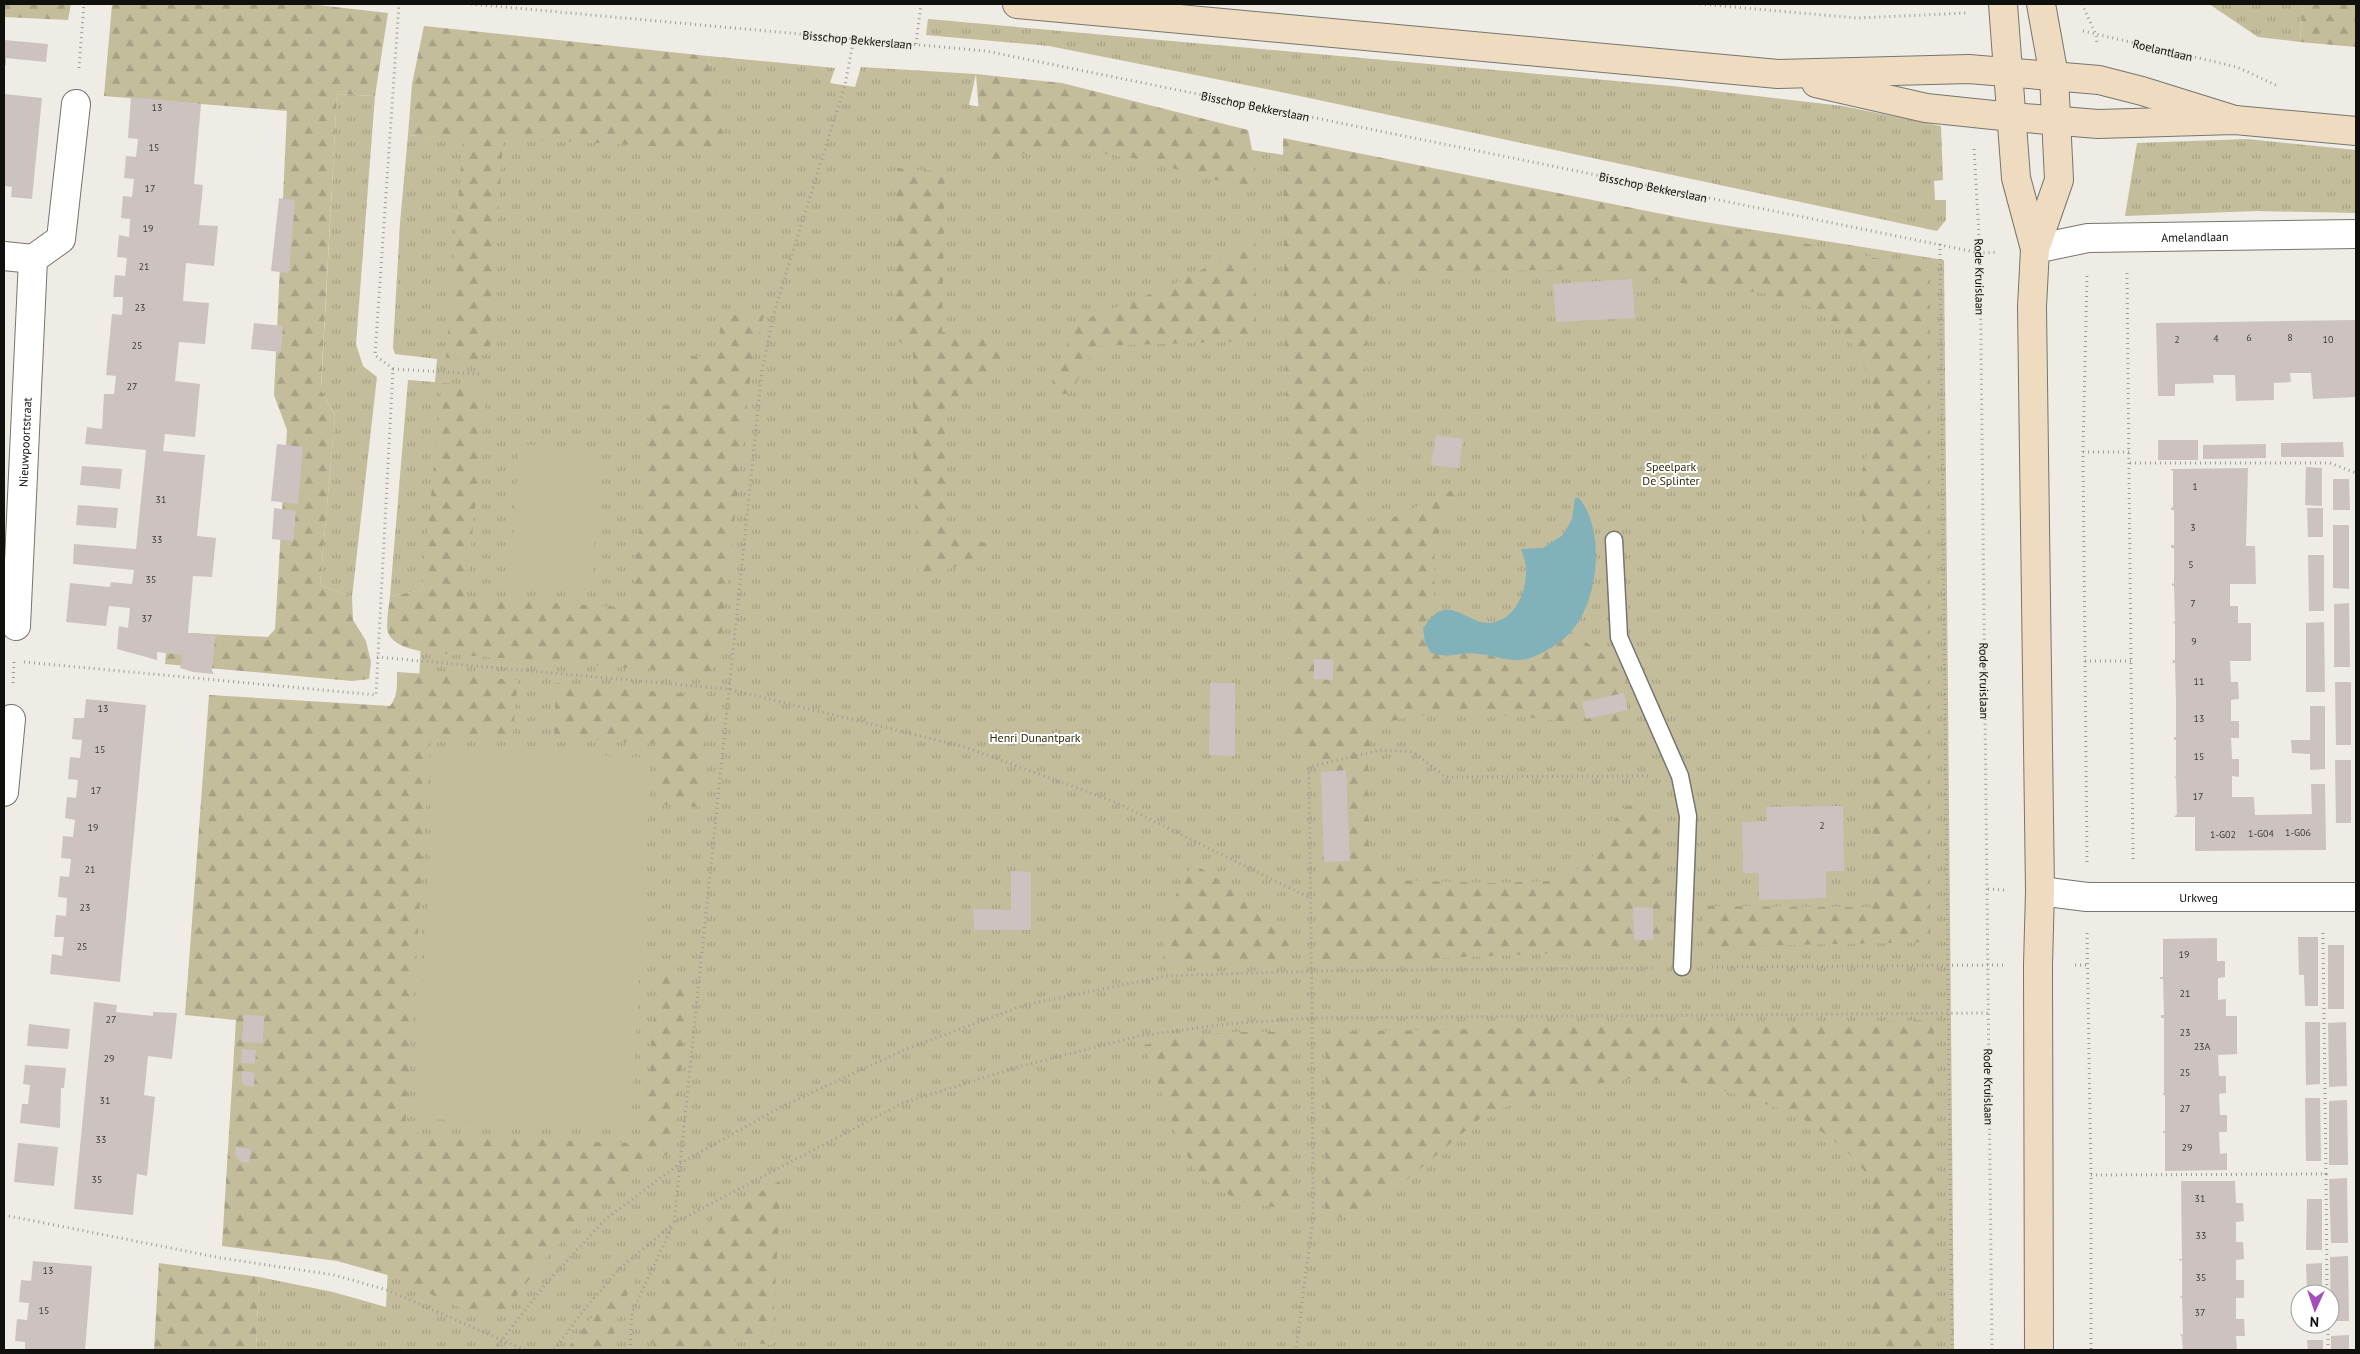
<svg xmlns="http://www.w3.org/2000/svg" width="2360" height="1354" viewBox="0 0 2360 1354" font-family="'PT Sans',sans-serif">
  <defs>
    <pattern id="grass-tufts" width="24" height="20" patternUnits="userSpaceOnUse" patternTransform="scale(1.25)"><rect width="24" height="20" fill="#c3bd9b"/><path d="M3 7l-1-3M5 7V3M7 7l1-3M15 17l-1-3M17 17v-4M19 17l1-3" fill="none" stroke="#a6a184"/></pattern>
    <pattern id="forest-firs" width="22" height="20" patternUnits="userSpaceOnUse" patternTransform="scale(1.25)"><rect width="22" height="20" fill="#c3bd9b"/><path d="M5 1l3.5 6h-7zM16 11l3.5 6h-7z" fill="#a6a184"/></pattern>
  </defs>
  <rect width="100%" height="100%" fill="#eeece4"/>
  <g fill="url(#grass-tufts)">
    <path d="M2209 4H2303L2300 42 2258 37Z"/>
    <path d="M928 19 1672 86 1843 106 1941 126 1943 180 1934 181 1935 200H1946V220L1937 231 1266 89 1049 46 926 35Z"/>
    <path d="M708 56 835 68 830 83 855 87 861 67 976 74 969 105 1944 260 1954 1350H256L259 1277 333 1292 386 1307 425 566 422 590 390 596 408 380 435 382 437 359 395 354 393 348 400 223 408 135 448 138 710 68Z"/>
    <path d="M337 94 375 96 356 344 363 366 377 377 352 597 320 585 335 416 321 390Z"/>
    <path d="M2247 139 2356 150V213L2257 211 2125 216 2137 143Z"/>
  </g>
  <g fill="url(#forest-firs)">
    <path d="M4 4H71L68 20 4 17Z"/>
    <path d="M112 4H309L388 13 375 96 337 94 322 368 321 390 335 416 320 585 352 597 353 620 366 641 371 662 369 679 352 681 165 664 168 632 268 637 275 629 287 430 274 395 287 111 104 96Z"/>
    <path d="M2303 4H2356V47L2300 42Z"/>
    <path d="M424 26 708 56 725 150 503 138 490 349 477 359 446 358 463 140 408 135 412 84Z"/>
    <path d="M976 74 1062 83 1248 130 1254 159V186C1221 184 1190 173 1158 164 1104 150 1046 146 992 160L979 114Z"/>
    <path d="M1283 138 1702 222 1929 269 1930 942 1704 947 1703 906 1872 907 1873 756 1869 559 1859 496 1862 471 1873 434 1874 410 1872 385 1856 349 1836 325 1807 305 1770 294 1576 270 1411 271 1392 278 1370 304 1366 353 1360 533 1463 485C1449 507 1439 526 1435 552 1432 578 1440 605 1423 628L1445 657C1456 655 1468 652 1479 653 1493 655 1506 662 1521 660 1539 657 1556 644 1571 632 1605 654 1644 679 1622 725L1611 727C1537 719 1442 701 1372 727L1367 777 1369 861 1391 880 1495 883 1548 881 1573 873 1595 854 1612 828 1620 809 1649 800 1658 820 1660 949 1319 963 1315 748 1290 746Z"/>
    <path d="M897 168 945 172 942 332 1007 337 1006 369 953 400 945 408 946 521 958 532 991 546 987 554C965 564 942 574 918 572L913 449V352L893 336Z"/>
    <path d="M1255 226 1256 341 1095 346 1076 384 1068 394H1059L1054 390V375L1076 323C1137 297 1212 279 1255 226Z"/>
    <path d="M722 315H764L752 361 724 616 718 657 711 672 697 673 446 654C429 652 388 651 387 627 387 617 389 606 390 596L422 590 442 383 473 385 486 398 466 597 632 608 651 406 684 405 691 356 716 358Z"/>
    <path d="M397 672 518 680 512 740 431 734 405 1133 643 1144 658 972 689 974 674 1149 606 1197 549 1254 505 1311 492 1315 474 1314 391 1276 337 1261 222 1246 236 1020 185 1015 209 695 390 706C398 696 397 685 397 672Z"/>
    <path d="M556 683 700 695 709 700 701 807 656 804 661 744 554 738Z"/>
    <path d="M1193 864 1209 873 1285 928 1290 945V959L1163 965 1165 931 1172 902Z"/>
    <path d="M1934 1020 1935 1350H1871L1870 1177 1842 1146 1796 1114 1707 1085 1636 1078 1551 1090 1483 1116 1378 1204 1352 1216 1325 1218 1326 1032Z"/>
    <path d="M1230 1032H1292L1293 1210 1241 1202 1215 1187 1196 1173 1176 1133 1144 1045 1170 1039Z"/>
    <path d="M781 1180 772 1345 732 1340 705 1350H657L646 1330 661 1290 679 1257 701 1226Z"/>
    <path d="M650 1256C634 1283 610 1317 614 1350H566L623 1278Z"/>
    <path d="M159 1263 259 1277 256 1350H154Z"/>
  </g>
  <g fill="#c3bd9b">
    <path d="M519 444 601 450 591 591 510 585Z"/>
    <path d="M436 746 651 758 631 1130 415 1118Z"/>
  </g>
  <path fill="#81b2b9" d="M1575 498H1579C1606 530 1599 602 1570 633 1561 642 1547 651 1535 656 1516 665 1499 656 1480 654 1461 651 1452 659 1431 653L1425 642 1423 628C1428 622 1433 614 1440 611 1457 605 1471 623 1488 623 1515 622 1527 592 1526 568 1526 562 1523 555 1521 549L1543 548 1563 535 1572 519Z"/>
  <g fill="#ccc3c0">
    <path d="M4 40 48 44 46 62 6 58V65H4Z"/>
    <path d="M4 94 42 98 32 199 11 197 12 187 4 186Z"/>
    <path d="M131 97 201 104 194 184 203 185 199 225 218 226 214 266 186 263 183 301 209 303 205 344 179 342 175 381 200 384 195 437 165 434 163 451 205 455 197 536 216 538 212 577 193 576 188 633 218 636 215 638 212 671 214 674 193 672 180 668 182 655 157 652V660L117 649 119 626 128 628 130 608 109 606 106 626 66 622 70 583 110 587 111 582 132 584 134 570 73 564 74 544 136 549 146 450 85 444 87 427 102 429 104 394H114L116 376 106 375 112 314 122 315 123 297H113L115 275 125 276 127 258 117 257 119 235 129 237 130 219 121 218 123 196 132 197 134 179 124 178 126 156 136 157 138 139 128 138Z"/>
    <path d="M279 198 295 200 289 273 271 271Z"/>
    <path d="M1632 279 1635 318 1556 322 1553 284Z"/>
    <path d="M2356 320V397L2313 399 2311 373H2290L2291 382 2274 383V400L2236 401 2235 375H2213L2214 383 2175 384V396H2158L2156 323Z"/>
    <path d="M254 323 283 326 281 352 251 349Z"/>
    <path d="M1436 435 1463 439 1459 468 1431 465Z"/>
    <rect x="2158" y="440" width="40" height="20"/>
    <path d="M2343 442 2344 457H2281V443Z"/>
    <path d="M277 444 303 447 298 504 271 501Z"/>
    <path d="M2266 444V458L2203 459V445Z"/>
    <path d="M82 466 122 469 120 489 80 485Z"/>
    <path d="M2306 467 2322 468V506L2305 505Z"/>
    <path d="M2248 468 2246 546H2255L2256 584H2230V606H2238V623H2251V661H2230L2231 682H2238L2239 699 2231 700V721H2239V738H2231L2232 759H2239V777L2232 776V797H2254L2255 815 2312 814 2311 784H2325L2326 850 2195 851V817H2174L2177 814 2176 778H2174L2176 776V740H2174V737H2176V700L2175 663H2172L2173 660H2175V624L2172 621 2175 622 2174 586H2172V583L2174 584V548H2171V545H2174V510H2171V508L2173 507V471L2170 469Z"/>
    <path d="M2333 479H2349L2350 510H2333Z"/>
    <path d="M78 505 118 508 116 528 76 525Z"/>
    <path d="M274 508 296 511 293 541 272 539Z"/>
    <path d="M2307 508H2323V537H2308Z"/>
    <path d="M2333 525H2349V589L2333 588Z"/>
    <path d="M2308 555H2324V611H2309Z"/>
    <path d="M2349 603 2350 667H2334V604Z"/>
    <path d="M2324 622 2325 692H2306V623Z"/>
    <path d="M1314 659 1333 660V680L1314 679Z"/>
    <path d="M2335 682H2351V745H2336Z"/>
    <path d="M1210 683H1235V756L1209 755Z"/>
    <path d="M1624 693 1628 710 1586 719 1582 702Z"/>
    <path d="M86 699 146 705 120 982 50 974 52 954 62 956 64 937H54L56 915 66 916 67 898 58 897 60 876 69 877 71 859 61 858 63 836 73 837 75 820 65 818 67 797 76 798 78 780 68 779 70 757 80 758 82 740 72 739 74 718H84Z"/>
    <path d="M2310 706H2325V769L2310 770V754L2292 753 2291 740H2310Z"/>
    <path d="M2335 760H2351V823H2336Z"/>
    <path d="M1346 770 1350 861 1324 862 1321 772Z"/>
    <path d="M1843 806 1844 871H1826V898L1759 900V873H1743L1742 822 1767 821 1766 807Z"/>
    <path d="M1011 871 1031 872V930H974L973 909 1011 910Z"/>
    <path d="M1633 907 1653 908V940H1634Z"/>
    <path d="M2298 937H2318V1006H2305L2304 975H2299Z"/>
    <path d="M2217 938V961H2225V977L2218 978V1000L2226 999V1016H2237V1054L2218 1055 2219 1076H2226V1093L2219 1094 2220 1115H2227V1132H2219L2220 1154 2227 1153V1170L2165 1171V1133H2163V1131H2165V1096L2162 1093H2164V1018H2161V1015H2164L2163 979H2160V977H2163V939Z"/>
    <rect x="2328" y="945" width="16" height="64"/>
    <path d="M94 1002 117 1005 116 1012 153 1016V1012L177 1013 172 1059 148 1056 144 1095 155 1097 147 1176 137 1174 133 1215 74 1209Z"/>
    <path d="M244 1015 264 1016 263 1043 242 1042Z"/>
    <path d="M2305 1022H2320V1084L2306 1085Z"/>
    <path d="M2346 1022 2347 1086 2329 1087 2328 1023Z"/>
    <path d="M29 1024 70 1029 68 1049 27 1046Z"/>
    <path d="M242 1049 256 1050 255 1064 241 1063Z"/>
    <path d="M25 1065 66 1068 64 1088H61L60 1128 20 1123 22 1104H28L30 1085 23 1084Z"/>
    <path d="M242 1071 255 1073 254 1087 245 1086 241 1080Z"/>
    <path d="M2305 1098H2320L2321 1161H2306Z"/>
    <path d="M2347 1100 2348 1165H2329V1101Z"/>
    <path d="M18 1143 58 1147 54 1186 14 1182Z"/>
    <path d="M236 1147 251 1149 249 1163 241 1162 235 1155Z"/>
    <path d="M2347 1178 2348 1243H2331L2329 1179Z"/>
    <path d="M2181 1181H2235L2236 1203H2243L2244 1221 2236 1222V1242H2243L2244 1259 2236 1260V1280H2244V1298H2236V1319H2244L2245 1336H2236L2237 1350H2183L2182 1337 2180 1335 2183 1334 2182 1298 2179 1297 2182 1296V1260L2179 1261V1259H2182Z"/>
    <path d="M2307 1199H2322V1250H2306Z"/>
    <path d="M2348 1256 2349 1321H2331L2330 1257Z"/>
    <path d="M33 1261 92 1266 85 1350H25V1342L15 1341 17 1319 27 1320 29 1303 19 1302 21 1280 31 1281Z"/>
    <path d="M2322 1263V1294H2307L2306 1264Z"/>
    <rect x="2307" y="1324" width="16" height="3"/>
    <path d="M2349 1335V1350H2331V1336Z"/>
    <path d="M2307 1340H2323V1350H2308Z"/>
  </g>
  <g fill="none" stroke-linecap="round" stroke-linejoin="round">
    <defs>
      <path id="service" d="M1614 540 1619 637 1680 776 1688 816 1682 967"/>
      <g id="minor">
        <path id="s4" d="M2035 249 2088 238 2356 234"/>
        <path d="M4 256 33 259"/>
        <path id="s5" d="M16 626 33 259 61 239 76 104"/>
        <path d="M4 792 11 719"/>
        <path id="s6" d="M2040 891 2087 897H2356"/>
      </g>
      <g id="secondary">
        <path d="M1017 4 1778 74 1969 69 2099 80 2142 91 2235 120"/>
        <path d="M2003 4 2016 178 2035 249 2032 307 2040 891 2038 965 2039 1350"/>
        <path d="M1816 83 1926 108 2012 117 2098 124 2235 120 2356 131"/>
        <path d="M2035 249 2059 180 2054 76 2041 4"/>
      </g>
    </defs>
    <use href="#service" stroke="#76756e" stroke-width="19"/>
    <use href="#minor" stroke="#76756e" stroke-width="30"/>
    <use href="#secondary" stroke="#76756e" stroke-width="30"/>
    <g stroke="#9e9c96" stroke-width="3" stroke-dasharray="1 4" stroke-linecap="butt">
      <path id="s1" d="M471 4 986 51 1980 253 1998 252"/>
      <path d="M1700 4 1857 18 1968 13"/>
      <path d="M2082 4 2096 35 2097 45"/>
      <path id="s2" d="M2083 31 2237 67 2278 86"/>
      <path d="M854 38 845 85 775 309 762 370 674 1223 903 1103 1018 1067 1139 1036 1226 1024 1312 1018 1313 1218 1296 1350"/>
      <path d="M916 44 921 4"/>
      <path d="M79 68 84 4"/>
      <path id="s3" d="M1974 149 1980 253 1992 1350"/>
      <path d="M1940 244 1952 1350"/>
      <path d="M2127 273 2133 862"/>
      <path d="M393 369 480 374"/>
      <path d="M2083 452H2130"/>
      <path d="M2130 463H2330L2356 473"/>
      <path d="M377 657 728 689 965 747 1115 802 1310 898"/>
      <path d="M2085 661H2131"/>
      <path d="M24 662 376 695 393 369 375 355 399 4"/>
      <path d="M13 683 14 660"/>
      <path d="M1648 776 1446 777 1413 752 1380 750 1309 767 1312 1018 1988 1013"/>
      <path d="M2087 862 2083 452 2087 273"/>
      <path d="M1988 889 2005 890"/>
      <path d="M2087 933 2091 1175V1350"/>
      <path d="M2075 965H2087"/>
      <path d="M1712 967 2003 965"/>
      <path d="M2326 1174 2327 1294"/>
      <path d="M2091 1175 2326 1174 2323 933"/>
      <path d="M4 1215 221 1258 334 1275 387 1290 525 1350"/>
      <path d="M2328 1324V1350"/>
      <path d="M494 1350 548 1281 606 1219 679 1164 781 1107 906 1049 1025 1005 1166 976 1311 971 1653 968"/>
      <path d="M554 1350 583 1311 619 1269 674 1223"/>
      <path d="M630 1350 632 1312 673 1225"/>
    </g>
    <use href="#service" stroke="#fff" stroke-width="16"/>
    <use href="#minor" stroke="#fff" stroke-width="28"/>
    <use href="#secondary" stroke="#efdcc0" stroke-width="28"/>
  </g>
  <g text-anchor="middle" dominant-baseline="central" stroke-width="4" stroke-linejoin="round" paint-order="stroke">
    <g font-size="10" fill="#3f3d3a">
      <text x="157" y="107">13</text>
      <text x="154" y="147">15</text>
      <text x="150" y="188">17</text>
      <text x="148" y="228">19</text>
      <text x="144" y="266">21</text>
      <text x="140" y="307">23</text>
      <text x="2249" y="337">6</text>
      <text x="2290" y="337">8</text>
      <text x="2216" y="338">4</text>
      <text x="2177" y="339">2</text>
      <text x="2328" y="339">10</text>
      <text x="137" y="345">25</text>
      <text x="132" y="386">27</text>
      <text x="2195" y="486">1</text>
      <text x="161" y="499">31</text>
      <text x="2193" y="527">3</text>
      <text x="157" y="539">33</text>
      <text x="2191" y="564">5</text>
      <text x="151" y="579">35</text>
      <text x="2193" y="603">7</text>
      <text x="147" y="618">37</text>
      <text x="2194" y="641">9</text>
      <text x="2199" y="681">11</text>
      <text x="103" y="708">13</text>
      <text x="2199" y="718">13</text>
      <text x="100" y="749">15</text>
      <text x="2199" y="756">15</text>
      <text x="96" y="790">17</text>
      <text x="2198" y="796">17</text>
      <text x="1822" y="825">2</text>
      <text x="93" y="827">19</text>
      <text x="2298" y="832">1-G06</text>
      <text x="2261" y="833">1-G04</text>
      <text x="2223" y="834">1-G02</text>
      <text x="90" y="869">21</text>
      <text x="85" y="907">23</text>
      <text x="82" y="946">25</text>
      <text x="2184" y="954">19</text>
      <text x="2185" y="993">21</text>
      <text x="111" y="1019">27</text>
      <text x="2185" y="1032">23</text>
      <text x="2202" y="1046">23A</text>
      <text x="109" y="1058">29</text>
      <text x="2185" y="1072">25</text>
      <text x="105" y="1100">31</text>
      <text x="2185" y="1108">27</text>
      <text x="101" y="1139">33</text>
      <text x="2187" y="1147">29</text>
      <text x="97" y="1179">35</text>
      <text x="2200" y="1198">31</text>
      <text x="2201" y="1235">33</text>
      <text x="48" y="1270">13</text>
      <text x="2201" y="1277">35</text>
      <text x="44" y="1310">15</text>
      <text x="2200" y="1312">37</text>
    </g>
    <g font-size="12" fill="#10100d" stroke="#fff">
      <text stroke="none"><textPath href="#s1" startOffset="388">Bisschop Bekkerslaan</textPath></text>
      <text stroke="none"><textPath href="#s2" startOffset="82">Roelantlaan</textPath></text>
      <text stroke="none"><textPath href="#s1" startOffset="792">Bisschop Bekkerslaan</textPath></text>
      <text stroke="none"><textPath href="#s1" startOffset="1198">Bisschop Bekkerslaan</textPath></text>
      <text stroke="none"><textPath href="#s4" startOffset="161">Amelandlaan</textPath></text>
      <text stroke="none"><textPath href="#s3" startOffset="128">Rode Kruislaan</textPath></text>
      <text stroke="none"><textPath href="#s5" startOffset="184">Nieuwpoortstraat</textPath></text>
      <text stroke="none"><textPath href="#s3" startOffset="532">Rode Kruislaan</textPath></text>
      <text stroke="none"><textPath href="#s6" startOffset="159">Urkweg</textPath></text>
      <text stroke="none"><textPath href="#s3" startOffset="938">Rode Kruislaan</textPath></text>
    </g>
    <g font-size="12" fill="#2f2908" stroke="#fff">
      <text x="1671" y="466">Speelpark<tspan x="1671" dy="14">De Splinter</tspan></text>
      <text x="1035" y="737">Henri Dunantpark</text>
    </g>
  </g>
  <rect width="2360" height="1354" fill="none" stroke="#10100d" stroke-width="10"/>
  <g transform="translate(2315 1309) rotate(183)"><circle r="24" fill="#ffffff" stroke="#9f9f9e"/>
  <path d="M0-4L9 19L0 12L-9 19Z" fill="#a34ebb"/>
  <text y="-8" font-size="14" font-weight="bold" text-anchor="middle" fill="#10100d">N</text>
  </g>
</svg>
